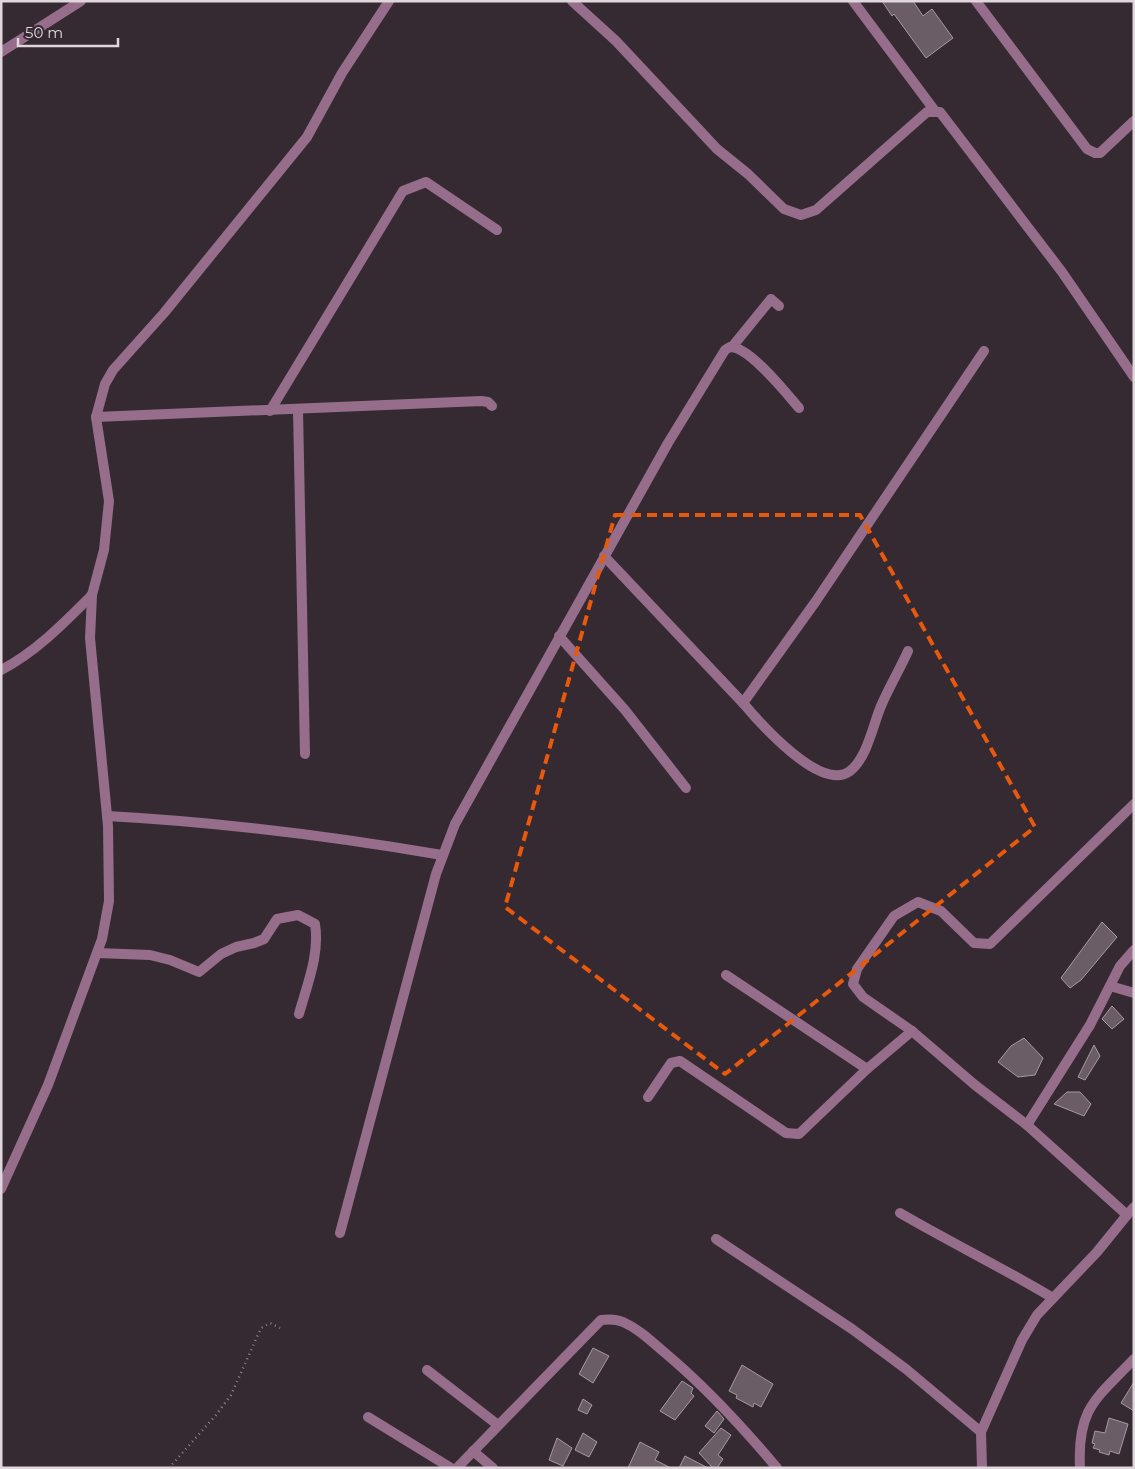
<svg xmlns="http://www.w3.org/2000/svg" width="1135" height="1469" viewBox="0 0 1135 1469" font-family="Montserrat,sans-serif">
  <rect width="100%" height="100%" fill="#352a32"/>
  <g fill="#6a5d66" stroke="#a799a3">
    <path d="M882 1H913L923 16 932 9 953 38 926 58 894 14 892 16Z"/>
    <path d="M1102 922 1117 937 1081 980 1070 988 1061 978Z"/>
    <path d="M1112 1006 1124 1019 1112 1029 1102 1019Z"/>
    <path d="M1024 1038 1043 1058 1035 1075 1018 1077 998 1062 1011 1046Z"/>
    <path d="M1094 1045 1100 1056 1085 1080 1078 1077Z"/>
    <path d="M1067 1092H1080L1091 1104 1084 1116 1054 1104Z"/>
    <path d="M593 1348 609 1356 593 1383 579 1374Z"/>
    <path d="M742 1365 773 1384 761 1407 754 1403 753 1407 736 1398 737 1395 729 1391Z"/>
    <path d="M682 1381 693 1388 691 1393 694 1396 675 1420 660 1411Z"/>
    <path d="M1134 1382V1411L1121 1403Z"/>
    <path d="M583 1399 592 1405 587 1414 578 1410Z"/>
    <path d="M717 1411 724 1419 714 1433 705 1426Z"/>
    <path d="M1109 1418 1128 1424 1119 1454 1110 1451 1109 1455 1099 1452 1100 1450 1093 1448 1095 1444 1092 1443 1095 1431 1105 1433Z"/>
    <path d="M721 1428 731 1435 718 1455 723 1459 717 1468H713L699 1453Z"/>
    <path d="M583 1433 597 1442 589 1457 575 1450Z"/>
    <path d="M557 1438 572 1448 563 1466 549 1460Z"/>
    <path d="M640 1442 659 1452 655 1460 671 1468H628Z"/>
    <path d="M685 1456 708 1468H679Z"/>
  </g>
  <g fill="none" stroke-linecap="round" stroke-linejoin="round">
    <path stroke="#8d838a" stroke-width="2.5" stroke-dasharray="1 4" stroke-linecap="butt" d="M169 1468 216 1415 231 1395 261 1328 270 1323 280 1328"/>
    <g stroke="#966d8a" stroke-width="10">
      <path d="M572 1 616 41 717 149 748 174 784 209 801 215 816 210 927 112H940L1062 272 1134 377"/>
      <path d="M853 1 935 111"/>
      <path d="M976 1 1087 149 1095 153H1100L1134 121"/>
      <path d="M1 52 81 1"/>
      <path d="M732 347 771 299 779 306"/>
      <path d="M298 410 305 754"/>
      <path d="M270 411 403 191 426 182 497 230"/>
      <path d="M96 417 481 401 488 402 492 406"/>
      <path d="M604 556 743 703 816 601 984 351"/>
      <path d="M559 636 625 710 686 788"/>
      <path d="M1 670C36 652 65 622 92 595"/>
      <path d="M743 703C759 722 821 793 850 771 867 758 873 725 881 706 889 687 900 669 908 651"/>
      <path d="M1134 804 990 944 974 943 941 911 918 902 894 916 857 969 853 984 863 997 912 1031 975 1085 1027 1125 1127 1215 1134 1207"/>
      <path d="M107 816C219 822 331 836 442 855"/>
      <path d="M97 953 150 955 170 960 199 972 221 954 236 947 254 943 264 939 277 919 298 915 315 924C320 954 307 985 299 1014"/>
      <path d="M726 975 867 1069"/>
      <path d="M1110 986 1134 993"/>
      <path d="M648 1097 671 1063 680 1061 786 1133 799 1134 867 1069 912 1031"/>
      <path d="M1027 1125 1090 1025 1120 966 1134 950"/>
      <path d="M1 1189 48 1085 102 939 109 901 108 826 90 638 92 595 104 550 109 501 96 417 105 384 113 370 164 313 307 137 342 73 389 1"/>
      <path d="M900 1213C950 1242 1003 1268 1053 1298"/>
      <path d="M340 1233 436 874 455 824 668 443 725 350 730 347C749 346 786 393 799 408"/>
      <path d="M716 1239 852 1329 906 1369 981 1432"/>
      <path d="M427 1370 498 1425"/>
      <path d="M368 1417 451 1468"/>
      <path d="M473 1451 493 1468"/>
      <path d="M457 1468 601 1320C608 1319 616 1319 623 1322 639 1329 651 1341 664 1352 707 1388 741 1425 777 1468"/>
      <path d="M982 1468 981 1432 1022 1340 1037 1315 1097 1252 1127 1215"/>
      <path d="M1080 1468C1077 1408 1096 1399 1134 1359"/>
    </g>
  </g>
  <path fill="none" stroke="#e8590c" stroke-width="4" stroke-dasharray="10 6" stroke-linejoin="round" d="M615 515H860L1035 827 725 1074 505 907Z"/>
  <rect width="1135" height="1469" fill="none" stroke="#dfd7dc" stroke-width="5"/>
  <path d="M18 38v8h100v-8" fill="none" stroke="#dfd7dc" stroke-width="2.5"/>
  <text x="25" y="38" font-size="15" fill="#dfd7dc" stroke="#352a32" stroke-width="4" paint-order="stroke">50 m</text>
</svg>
